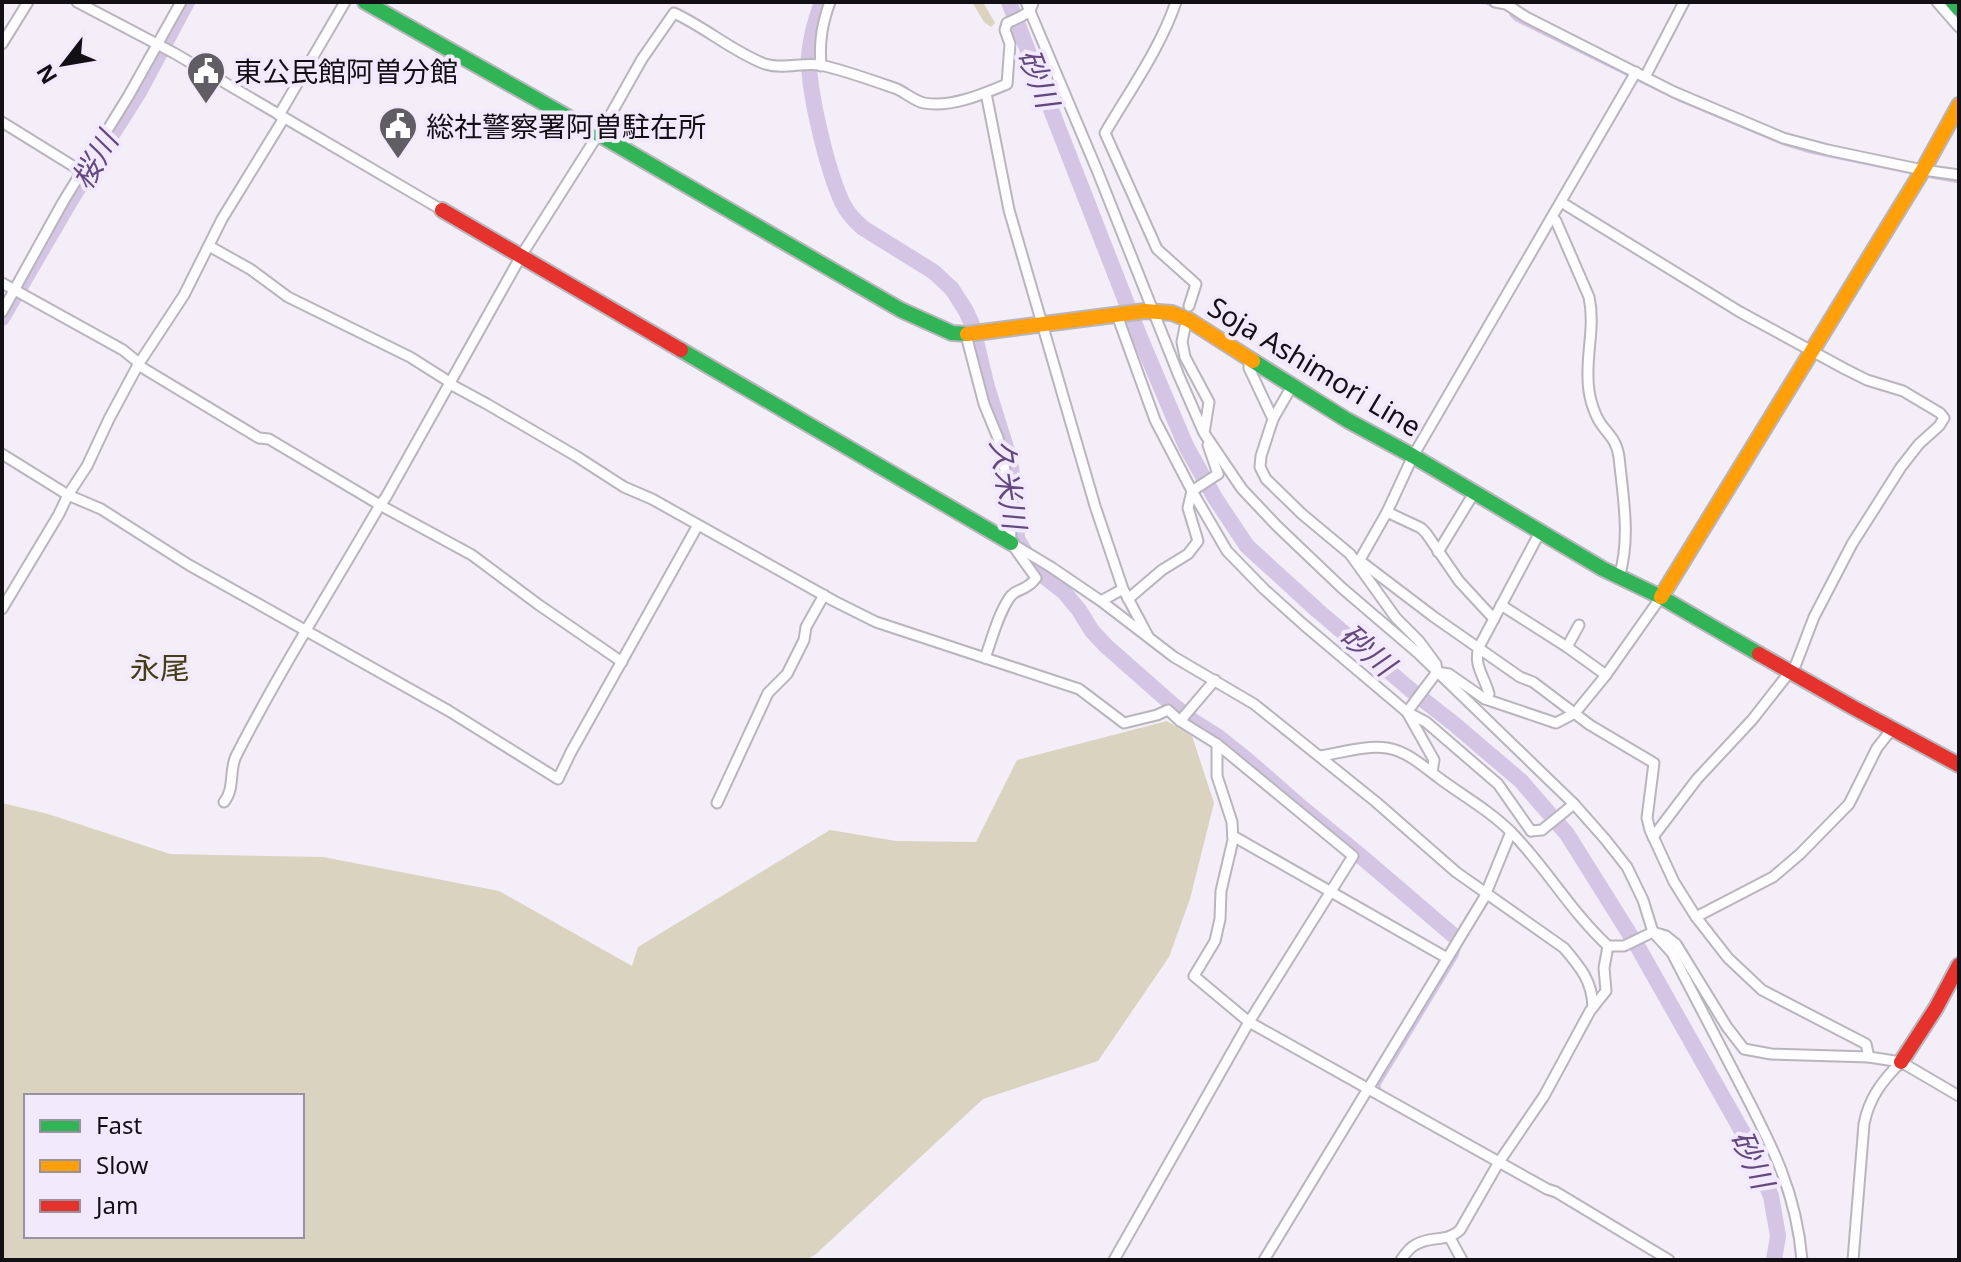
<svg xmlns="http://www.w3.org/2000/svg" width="1961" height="1262" viewBox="0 0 1961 1262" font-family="'Noto Sans','Noto Sans JP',sans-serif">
  <rect width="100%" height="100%" fill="#f3eef8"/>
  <g fill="#dad3c0" fill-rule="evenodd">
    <path d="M972 2H983L995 23 991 27 984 22Z"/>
    <path d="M1167 721 1192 736 1214 803 1190 899 1169 957 1098 1061 983 1099 816 1254 806 1260H2V803L48 814 170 854 323 857 499 891 632 966 638 947 830 830 896 841 976 842 1017 760ZM26 1096H302V1236H26Z"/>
  </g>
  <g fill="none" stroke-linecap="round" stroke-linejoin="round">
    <g stroke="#d4c5e4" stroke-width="3">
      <path d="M1485 2 1492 6"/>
      <path d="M1511 15 1516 20 1630 76"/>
      <path d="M1948 22 1959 34"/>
      <path d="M1636 79 1679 100 1784 144 1810 152 1912 173"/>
      <path d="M1931 177 1959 182"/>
      <path d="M1380 1090 1379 1085 1457 956 1460 945"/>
    </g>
    <g stroke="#d4c5e4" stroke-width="16">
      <path d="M822 2C816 19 810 39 809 57 808 92 828 173 843 204 848 214 855 221 863 228L934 272 952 289 966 311 972 324 987 387 1009 457 1016 496 1017 539 1036 570 1064 592 1079 610 1092 631 1106 646 1173 705 1193 721 1217 736 1246 759 1302 808 1363 858 1453 935"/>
      <path d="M1009 2 1141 340 1186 446 1215 498 1247 546 1317 610 1412 691 1453 723 1521 781 1567 834 1639 949 1747 1140 1771 1196 1778 1236 1774 1260"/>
      <path d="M2 318 72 198 139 92 187 2"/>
    </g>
    <defs>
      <g id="street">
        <path d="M77 2 174 53 442 210"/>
        <path d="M1026 2 1097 170 1179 376 1203 431"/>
        <path d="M1176 2C1160 49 1130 90 1105 133L1157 249 1196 284 1189 306"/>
        <path d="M1495 2 1506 4 1526 17 1674 92 1783 138 1828 150 1923 170 1959 175"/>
        <path d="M1937 2 1959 27"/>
        <path d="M2 44 28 2"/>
        <path d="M821 66C819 42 822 24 830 2"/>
        <path d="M1645 77 1684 2"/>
        <path d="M986 93 1009 210 1095 506 1123 589 1148 636"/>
        <path d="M279 115 345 2"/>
        <path d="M2 122 81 171"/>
        <path d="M1561 202 1740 312 1845 369 1867 380 1903 391 1940 413 1944 418 1939 426 1919 444 1901 467 1852 544 1814 617 1796 664 1752 720 1697 779 1653 837"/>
        <path d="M1552 217 1556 221 1589 297C1596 329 1584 359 1589 391 1590 398 1593 408 1596 415 1603 432 1616 435 1619 457 1623 497 1631 539 1619 577"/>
        <path d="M209 246 250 269 288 297 410 357 448 381 450 384 487 404 576 456 624 487 652 499 834 601 876 622 1079 689 1124 723 1157 715 1168 710 1180 721 1217 744 1353 856 1249 1022 1114 1260"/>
        <path d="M2 283 123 350 139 363"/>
        <path d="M2 312 63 202 129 95 181 2"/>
        <path d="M1117 315 1155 420 1192 491 1227 551 1264 589 1304 625 1407 712 1426 722 1498 784 1531 831"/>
        <path d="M1185 327 1182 342 1185 357 1209 402 1204 433 1242 489 1277 526 1342 588 1418 653 1574 804 1605 839 1627 867 1643 900 1653 932 1672 953C1694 996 1716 1038 1738 1080 1770 1142 1796 1189 1802 1260"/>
        <path d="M966 335 984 404 998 438 1005 470 1010 501 1011 543 1036 578C1026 592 1016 588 1010 597 998 614 992 639 985 658"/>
        <path d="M1249 359V368L1273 419"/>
        <path d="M138 365 259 438 269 439 380 505 472 555 539 605 622 662"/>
        <path d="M1292 386 1273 419 1261 456 1260 467 1266 479 1302 514 1350 554 1396 618 1419 641 1436 664 1437 672 1407 712"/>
        <path d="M1208 445 1218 474"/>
        <path d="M2 454 68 495 101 509 189 565 449 711 558 779 571 752 698 525"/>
        <path d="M1387 512 1421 528 1426 533 1459 581 1494 619"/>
        <path d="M1011 543 1051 567 1101 601 1174 657 1254 704 1376 802 1456 872 1564 948C1581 968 1592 981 1593 1007"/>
        <path d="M1438 552 1474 493"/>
        <path d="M1359 560 1434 617 1520 677 1533 682 1590 725 1654 763 1647 818 1650 830 1674 882 1696 917 1728 958 1762 990 1866 1044 1869 1057"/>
        <path d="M1358 563 1387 512 1413 456 1636 72"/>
        <path d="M1128 599 1162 570 1188 554 1198 541 1188 508 1192 491 1218 474"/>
        <path d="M1101 601 1123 589"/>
        <path d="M1501 605 1567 647 1606 675"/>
        <path d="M2 609 59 514 68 495 87 466 109 419 138 365 184 295 222 219 284 118"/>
        <path d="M1567 647 1579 625"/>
        <path d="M1437 672 1449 674 1485 699 1556 723 1575 713 1606 675 1661 597"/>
        <path d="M1485 699 1489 694C1485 677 1473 666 1479 647L1540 532"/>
        <path d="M1407 712 1434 760 1432 772"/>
        <path d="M1180 721 1215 680"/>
        <path d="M1217 744V776L1232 822 1233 840 1221 891 1220 919 1215 941 1194 976 1249 1022 1547 1189 1556 1192 1669 1260"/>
        <path d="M1320 756C1341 753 1365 745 1387 748 1407 751 1424 767 1439 778 1463 796 1492 812 1513 834 1547 869 1572 913 1608 946H1624L1653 932 1666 936 1676 944 1727 1027 1744 1049 1771 1054 1869 1057 1901 1062 1959 1096"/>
        <path d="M224 802C235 789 229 770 236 756 280 670 332 588 380 505L386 497 521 256 611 114 642 59 674 13C705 27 733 52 765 64 784 70 802 62 820 65 844 70 874 81 897 89 906 93 914 101 924 103 951 108 983 94 1007 84L1010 44 1005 30 1007 23C1017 18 1032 14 1033 2"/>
        <path d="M717 803 768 693 787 674 804 640 806 627 824 595"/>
        <path d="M1531 831 1542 830 1574 804"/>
        <path d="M1233 836 1447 958"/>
        <path d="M1696 917 1773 877 1800 854 1849 804 1877 748 1892 729"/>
        <path d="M1450 1238 1462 1260"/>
        <path d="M1264 1260 1484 898 1511 832"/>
        <path d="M1401 1260C1405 1254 1409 1248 1415 1245 1431 1235 1446 1243 1460 1230L1499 1162 1544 1096 1590 1011 1606 991 1604 968 1608 946"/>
        <path d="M1853 1260 1864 1124C1869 1098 1882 1081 1901 1062"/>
      </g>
      <g id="fast">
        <path d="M365 2 598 134 901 310 952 333 967 334"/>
        <path d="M1953 2 1959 9"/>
        <path d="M681 350 1011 543"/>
        <path d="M1253 361 1347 420 1413 456 1603 569 1661 597 1759 654"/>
      </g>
      <g id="slow">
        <path d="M967 334 1145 311 1172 313 1189 320 1253 361"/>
        <path d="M1661 597 1923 170 1959 105"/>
      </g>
      <g id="jam">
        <path d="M442 210 681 350"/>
        <path d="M1759 654 1854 708 1959 765"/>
        <path d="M1901 1062 1936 1008 1959 965"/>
      </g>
    </defs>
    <use href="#street" stroke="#b9b5bd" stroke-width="13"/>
    <use href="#fast" stroke="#b9b5bd" stroke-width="18"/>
    <use href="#slow" stroke="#b9b5bd" stroke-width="18"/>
    <use href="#jam" stroke="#b9b5bd" stroke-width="18"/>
    <use href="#street" stroke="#fdfcfe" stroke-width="9"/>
    <use href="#fast" stroke="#30b455" stroke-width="14"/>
    <use href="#slow" stroke="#ff9f0a" stroke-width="14"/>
    <use href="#jam" stroke="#e5322d" stroke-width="14"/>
  </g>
  <defs>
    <symbol id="civic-pin" viewBox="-11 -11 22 30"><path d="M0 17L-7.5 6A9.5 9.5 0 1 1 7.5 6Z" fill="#615d64" stroke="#f2e9fd"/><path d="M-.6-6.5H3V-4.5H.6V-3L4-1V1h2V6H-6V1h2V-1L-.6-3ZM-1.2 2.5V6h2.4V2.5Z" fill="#fff"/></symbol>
  </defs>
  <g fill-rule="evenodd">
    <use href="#civic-pin" x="184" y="49" width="44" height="60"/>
    <use href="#civic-pin" x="376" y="104" width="44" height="60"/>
  </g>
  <g text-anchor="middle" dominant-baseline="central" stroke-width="8" stroke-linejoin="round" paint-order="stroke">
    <g font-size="28" fill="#120f15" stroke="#f2e9fd" text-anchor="start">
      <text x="234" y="71">東公民館阿曽分館</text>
      <text x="426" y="126">総社警察署阿曽駐在所</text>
    </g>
    <g font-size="28" fill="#120f15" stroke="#f2e9fd">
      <text transform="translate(1315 366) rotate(31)">Soja Ashimori Line</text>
    </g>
    <g font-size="30" font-style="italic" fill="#64497f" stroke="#f2e9fd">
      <text transform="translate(1039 78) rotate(69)">砂川</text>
      <text transform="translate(94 160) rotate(-60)">桜川</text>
      <text transform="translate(1009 484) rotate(81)">久米川</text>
      <text transform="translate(1368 649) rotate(41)">砂川</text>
      <text transform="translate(1753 1159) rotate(66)">砂川</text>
    </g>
    <g font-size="30" fill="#453e14" stroke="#f2e9fd">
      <text x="160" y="667">永尾</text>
    </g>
  </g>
  <rect width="1961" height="1262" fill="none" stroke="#120f15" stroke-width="8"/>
  <rect x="24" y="1094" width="280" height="144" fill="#f2e9fd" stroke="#9892a0" stroke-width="2"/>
  <rect x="40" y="1120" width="40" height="12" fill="#30b455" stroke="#9892a0" stroke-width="2"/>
  <text x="96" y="1134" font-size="24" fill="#120f15">Fast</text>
  <rect x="40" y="1160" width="40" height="12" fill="#ff9f0a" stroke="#9892a0" stroke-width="2"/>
  <text x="96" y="1174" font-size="24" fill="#120f15">Slow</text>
  <rect x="40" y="1200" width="40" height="12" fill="#e5322d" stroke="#9892a0" stroke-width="2"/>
  <text x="96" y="1214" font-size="24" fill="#120f15">Jam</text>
  <g transform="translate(64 64) rotate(239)" stroke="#f2e9fd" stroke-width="6" paint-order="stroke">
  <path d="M0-6L14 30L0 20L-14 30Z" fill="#120f15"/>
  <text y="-12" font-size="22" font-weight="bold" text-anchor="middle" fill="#120f15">N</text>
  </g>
</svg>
